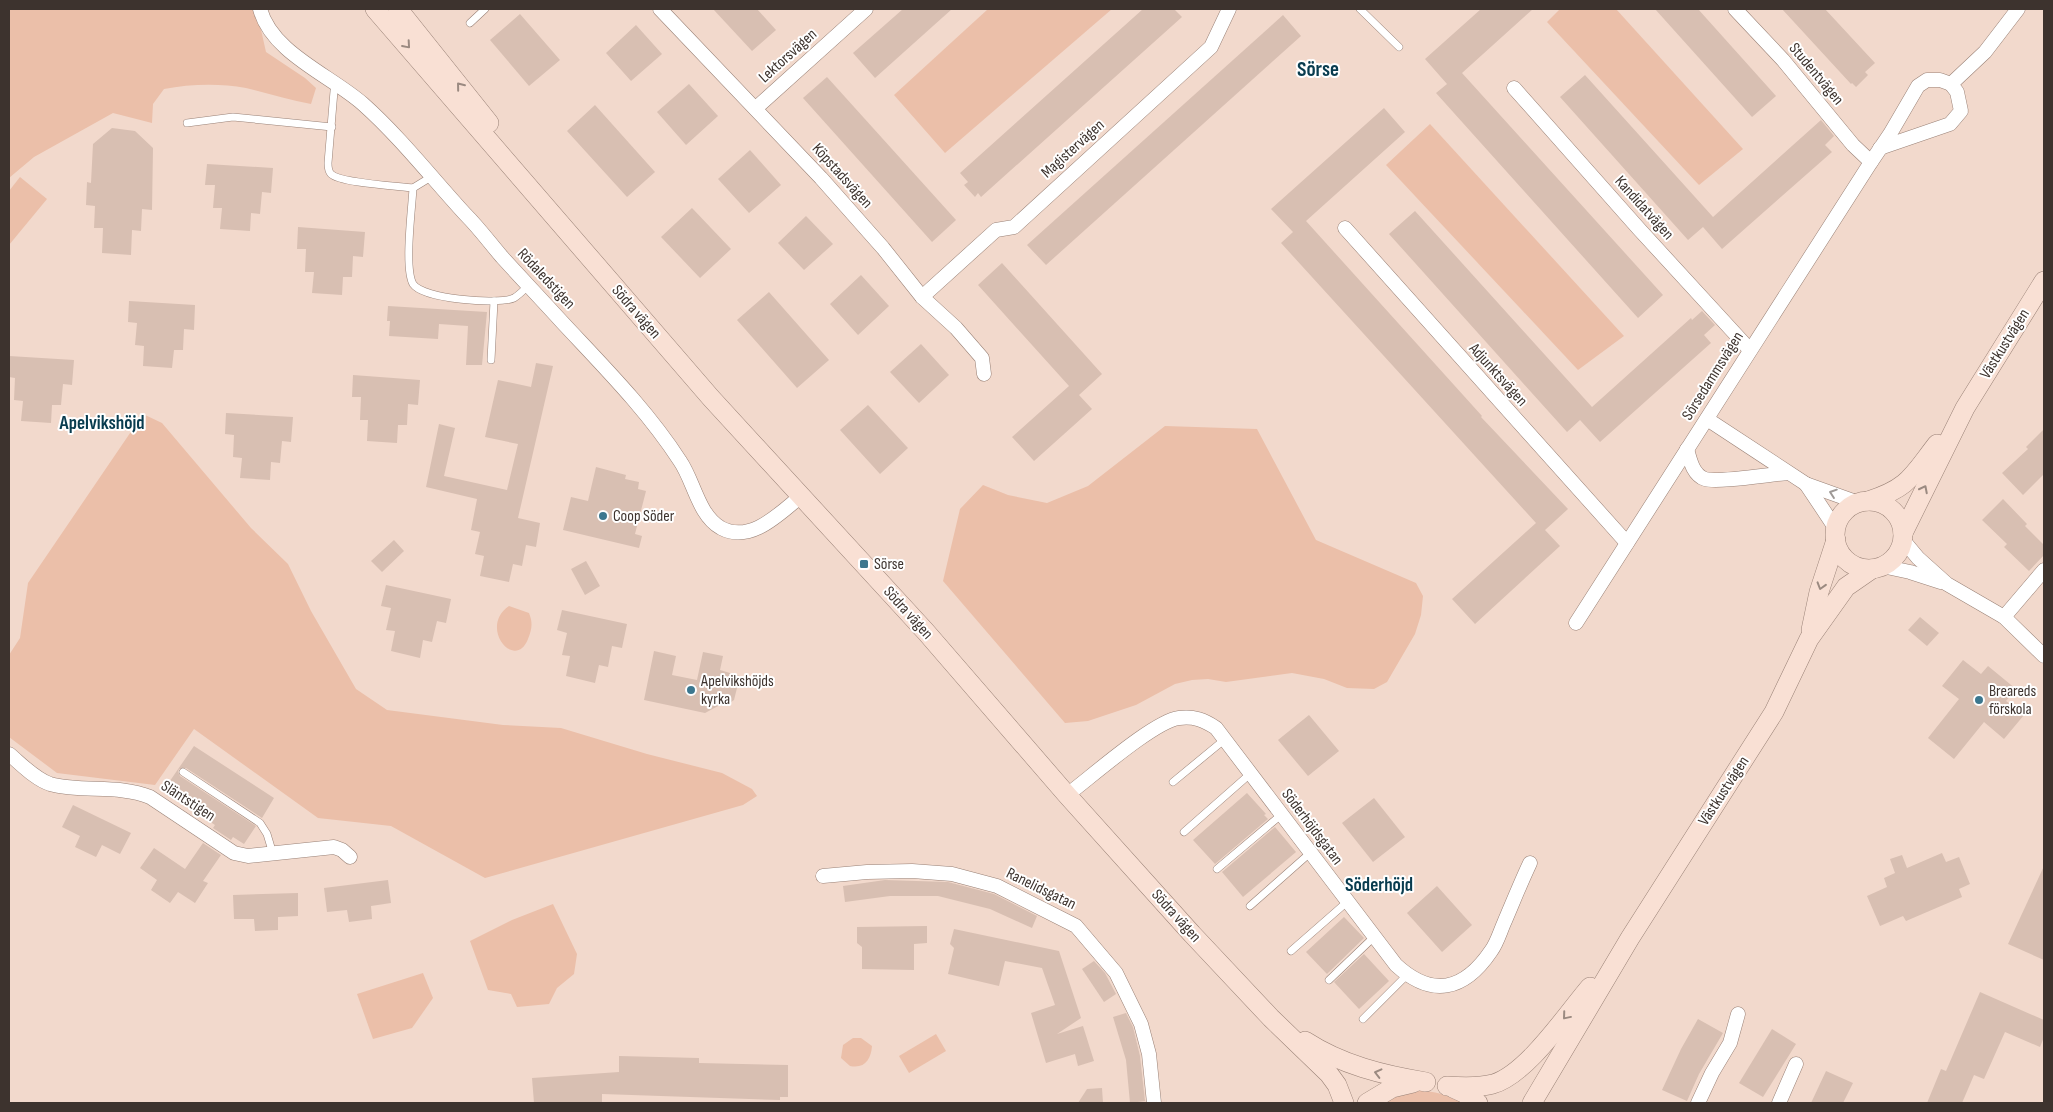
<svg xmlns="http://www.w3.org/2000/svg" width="2053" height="1112" viewBox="0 0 2053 1112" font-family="'Sofia Sans Condensed',sans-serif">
  <rect width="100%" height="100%" fill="#f2d9cc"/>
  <g fill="#ebbfa9">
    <path d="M9 9H254L257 12 266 52 305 78 316 88 311 104C289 100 268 93 246 88 219 83 190 84 164 89L153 104 152 123 113 113 34 157 9 178Z"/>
    <path d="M988 9H1112L945 153 894 95Z"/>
    <path d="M1560 9H1616L1743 149 1699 185 1547 22Z"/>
    <path d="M1430 124 1624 336 1578 370 1386 165Z"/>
    <path d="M20 177 47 199 9 245V191Z"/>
    <path d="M143 414 162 423 251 528 288 564 311 611 356 689 387 710 503 725 561 728 647 754 722 773 752 789 757 796 743 805 485 878 391 826 318 818 194 729 155 785 57 773 9 737V655L20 638 28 583Z"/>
    <path d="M1165 426 1257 429 1316 540 1416 583 1423 596 1421 615 1415 634 1387 682 1374 689 1347 688 1324 679 1292 673 1226 682 1208 679 1192 680 1175 684 1136 705 1088 721 1065 723 943 581 960 509 983 485 1008 495 1047 503 1088 486Z"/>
    <path d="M509 606 529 613C533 623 532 629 528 639 515 672 478 627 509 606Z"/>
    <path d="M553 904 577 954 574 974 557 988 549 1004 517 1007 511 994 488 990 470 941 512 920Z"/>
    <path d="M423 973 433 998 412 1028 373 1039 357 994Z"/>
    <path d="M936 1034 946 1051 909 1073 899 1056Z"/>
    <path d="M853 1038H861L872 1046C871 1059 865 1069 850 1066L841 1058 843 1045Z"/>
    <path d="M1410 1091C1433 1090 1444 1094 1464 1103H1381L1392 1097Z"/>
  </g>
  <g fill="#d8bfb2">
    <path d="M713 9H757L776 30 752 51Z"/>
    <path d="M903 9H952L875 78 853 53Z"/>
    <path d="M1143 9H1174L1182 17 981 197 978 193 975 197 964 185 968 182 960 173Z"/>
    <path d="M1481 9H1533L1462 73 1663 295 1638 318 1436 93 1447 84 1425 59Z"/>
    <path d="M1655 9H1698L1776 96 1752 117Z"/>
    <path d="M1782 9H1825L1875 63 1865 72 1868 75 1856 87 1852 83 1851 84Z"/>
    <path d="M520 14 560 60 529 86 490 40Z"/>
    <path d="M1283 15 1301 36 1046 265 1027 245Z"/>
    <path d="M636 25 662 54 631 81 606 53Z"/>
    <path d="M1585 75 1713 217 1821 120 1834 136 1825 145 1832 152 1722 249 1703 227 1688 240 1560 97Z"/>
    <path d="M827 77 956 220 932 242 803 98Z"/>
    <path d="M689 84 718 116 686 145 657 112Z"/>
    <path d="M595 105 655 172 627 197 567 131Z"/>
    <path d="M1384 108 1405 132 1306 221 1482 416 1481 417 1568 509 1545 530 1560 546 1475 624 1452 599 1536 523 1281 243 1293 232 1271 209Z"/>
    <path d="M112 128 135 131 153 148 152 210 142 209 141 231 132 230 131 255 102 253 103 228H94L95 206 86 205 87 182 91 183 93 144Z"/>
    <path d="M750 150 781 185 749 213 718 179Z"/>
    <path d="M207 164 273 168 271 193 262 192 260 214 251 213 250 231 220 229 222 208H213L215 185H205Z"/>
    <path d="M692 208 731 249 700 278 661 237Z"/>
    <path d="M1415 211 1592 407 1691 318 1692 320 1702 311 1715 325 1704 335 1711 343 1600 442 1580 420 1567 432 1389 234Z"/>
    <path d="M806 216 833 244 804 270 778 243Z"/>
    <path d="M298 227 365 232 363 257 353 256 352 277H343L342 295 312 293 314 272H305L306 249H297Z"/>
    <path d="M1002 263 1102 374 1079 395 1092 409 1034 461 1012 437 1069 386 978 285Z"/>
    <path d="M861 275 889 306 858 335 830 304Z"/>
    <path d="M769 292 829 360 797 388 737 320Z"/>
    <path d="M129 301 195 305 194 330 184 329 183 350H174L172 368 143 366 144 346 135 345 137 323 128 322Z"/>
    <path d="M388 306 487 312 482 365H466L468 326 439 324 438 339 389 336 390 321H387Z"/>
    <path d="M921 344 949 375 919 403 890 372Z"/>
    <path d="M9 356 74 360 72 385 63 384 61 405H52L51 423 21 421 23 401 14 400 15 378 9 377Z"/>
    <path d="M536 363 553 366 518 518 540 523 536 547 526 545 522 566 513 564 509 582 480 576 484 556 475 554 480 532 471 530 477 499 426 487 439 424 455 428 444 476 507 490 518 444 485 437 498 380 531 387Z"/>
    <path d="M353 375 420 380 418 405 408 404 407 425H398L397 443 367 441 368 420H360L361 397H352Z"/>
    <path d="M868 405 908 448 880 474 840 430Z"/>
    <path d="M226 413 293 417 291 442 282 441 280 463 271 462 270 480 240 478 242 458 233 457 234 435 225 434Z"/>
    <path d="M2044 429V474L2023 495 2002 473 2028 449 2026 447Z"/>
    <path d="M596 467 626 475 625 479 639 482 638 489 646 491 635 534 642 536 639 548 563 530 571 497 588 501Z"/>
    <path d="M2003 499 2027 524 2025 526 2044 545V555L2029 571 2004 547 2007 544 1982 520Z"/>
    <path d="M394 540 404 551 382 572 371 561Z"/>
    <path d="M586 561 600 586 585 595 571 569Z"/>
    <path d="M386 585 451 599 446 623 437 621 432 642 423 640 420 658 391 651 395 631 386 630 391 608 381 606Z"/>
    <path d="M562 610 627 624 622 648 612 646 608 667 599 665 595 683 566 676 570 656 562 655 567 633 557 630Z"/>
    <path d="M1920 617 1939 633 1927 646 1908 630Z"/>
    <path d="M654 651 676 656 672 675 697 680 703 652 723 656 720 670 740 676 734 700 725 706 720 705 705 713 644 700Z"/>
    <path d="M1963 660 1981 674 1988 666 2016 689 2006 701 2024 715 2004 739 1984 722 1954 759 1928 738 1959 699 1942 686Z"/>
    <path d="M1309 715 1339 751 1308 776 1278 740Z"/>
    <path d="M194 746 274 798 262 818 186 768 179 769 178 772 180 776 256 826 244 844 233 837 231 840 213 828 215 825 163 791Z"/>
    <path d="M1247 793 1266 814 1264 815 1268 819 1215 864 1193 840Z"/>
    <path d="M1374 798 1405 837 1373 862 1342 823Z"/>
    <path d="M73 805 131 833 120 854 102 845 96 857 75 847 80 836 62 827Z"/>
    <path d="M1275 827 1296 852 1243 897 1222 872Z"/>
    <path d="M203 843 221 855 203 881 208 883 195 903 178 892 170 903 151 890 157 880 140 868 154 848 185 869Z"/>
    <path d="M1942 853 1946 862 1959 857 1970 884 1959 889 1962 897 1906 921 1903 916 1880 926 1867 896 1887 887 1884 878 1895 873 1890 859 1902 855 1907 868Z"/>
    <path d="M2044 866V960L2008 944Z"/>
    <path d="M388 880 391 903 371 906 372 919 349 922 347 910 327 912 324 888Z"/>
    <path d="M885 880 948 882 994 894 1037 916 1032 928 990 909 938 896H890L845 902 843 886Z"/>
    <path d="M1437 886 1472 925 1442 952 1407 913Z"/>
    <path d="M298 893V916L278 917V930L255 931 254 919H234L233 895Z"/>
    <path d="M1344 917 1364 938 1327 974 1306 952Z"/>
    <path d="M927 926V943L914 944V970L862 969V947L857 943V927Z"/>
    <path d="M954 929 1059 951 1081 1018 1057 1034 1083 1026 1094 1061 1078 1066 1075 1054 1046 1063 1031 1013 1055 1005 1042 968 1005 961 999 986 948 974 954 948 950 944Z"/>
    <path d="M1364 954 1389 981 1359 1009 1334 982Z"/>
    <path d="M1094 961 1105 973 1116 994 1104 1002 1082 969Z"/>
    <path d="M1980 992 2044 1020V1037L2040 1047 2005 1032 1984 1079 1974 1075 1962 1103H1927L1941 1069 1946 1071Z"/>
    <path d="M1126 1013 1133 1027 1140 1056 1145 1101 1130 1103 1126 1060 1113 1017Z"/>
    <path d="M1698 1019 1723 1033 1699 1074 1687 1101 1662 1090 1681 1049Z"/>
    <path d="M1772 1029 1796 1044 1763 1097 1739 1083Z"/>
    <path d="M619 1056 699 1058V1063L788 1065V1097H780V1100L602 1094V1102L534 1103 532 1078 619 1072Z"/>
    <path d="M1826 1071 1853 1083 1843 1103H1811Z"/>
    <path d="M1102 1088 1103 1103H1078L1087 1089Z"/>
  </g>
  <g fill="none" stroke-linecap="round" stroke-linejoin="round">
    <defs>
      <g id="lane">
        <path d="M1360 9 1399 47"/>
        <path d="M470 23 485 9"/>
        <path d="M337 84 334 91 328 163C328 167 328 171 331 174 340 183 398 186 413 188 412 208 404 268 413 284 423 299 498 305 514 298 519 295 524 290 529 285"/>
        <path d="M187 123 233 117 332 127"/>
        <path d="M413 188 431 177"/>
        <path d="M491 360 494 301"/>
        <path d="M183 772 260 823 267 834 273 854"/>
        <path d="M1173 782 1224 740"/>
        <path d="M1184 832 1250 774"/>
        <path d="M1217 869 1281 815"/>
        <path d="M1250 906 1310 853"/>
        <path d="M1291 951 1347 902"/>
        <path d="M1329 980 1375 936"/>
        <path d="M1363 1019 1407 975"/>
      </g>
      <g id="street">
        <path d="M260 9C272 53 330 75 363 104 400 137 432 178 466 215 479 228 490 243 502 257 522 279 542 300 562 322 603 366 647 410 680 461 694 481 698 515 721 528 751 544 780 513 801 496"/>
        <path d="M660 9 821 178 883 248 922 297 956 328 982 358 984 374"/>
        <path d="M1735 9 1783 60 1853 145 1871 162"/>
        <path d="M1514 88 1639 229 1750 350"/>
        <path d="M756 108 866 9"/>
        <path d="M1880 148 1950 124 1961 111 1957 92 1951 84"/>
        <path d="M1345 228 1627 543"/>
        <path d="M922 297 996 230 1014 227 1211 47 1229 9"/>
        <path d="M1707 419 1806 484 1859 503"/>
        <path d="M1687 449C1690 460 1693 475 1705 479 1717 483 1772 474 1788 473"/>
        <path d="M1806 484 1836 529"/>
        <path d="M1903 540 1918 558 1947 584 2004 617 2044 656"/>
        <path d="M1882 566 1910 572 1941 582"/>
        <path d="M2004 617 2044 570"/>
        <path d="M1576 623 1871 162 1890 134 1918 86 1927 80H1940L1951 84 1985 52 2018 9"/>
        <path d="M9 754C21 764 35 779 50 784 83 793 118 784 150 797L234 853 248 856 334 847 342 850 350 857"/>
        <path d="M1067 795C1090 778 1154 721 1179 718 1194 716 1204 720 1216 728L1396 965C1432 998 1464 991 1491 951 1497 943 1500 932 1504 923 1513 902 1521 882 1530 863"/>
        <path d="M823 876 867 872 912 871 952 874 997 886 1076 926 1116 973 1141 1024 1149 1054 1154 1103"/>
        <path d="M1698 1103 1712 1073 1730 1043 1738 1014"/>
        <path d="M1779 1103 1796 1064"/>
      </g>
      <g id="secondary">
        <path d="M375 9 711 398 926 632 1067 795 1192 934 1271 1018 1329 1074 1337 1085 1344 1103"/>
        <path d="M398 9 489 123"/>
        <path d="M1868 501C1909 488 1912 476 1937 444"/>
        <circle cx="1869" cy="535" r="34"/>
        <path d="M1903 533 1965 408 2044 281"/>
        <path d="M1811 630 1819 592 1836 540"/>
        <path d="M1305 1041C1342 1065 1383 1075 1426 1082"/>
        <path d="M1447 1086C1462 1087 1478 1088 1493 1084 1527 1074 1566 1015 1590 987"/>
        <path d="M1453 1088 1466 1094 1478 1103"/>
        <path d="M1367 1103 1392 1088 1413 1083"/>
        <path d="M1532 1103 1630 938 1774 712 1809 639 1846 587 1872 569"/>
      </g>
    </defs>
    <use href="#lane" stroke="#998176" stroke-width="8"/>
    <use href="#street" stroke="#998176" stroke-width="15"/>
    <use href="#secondary" stroke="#998176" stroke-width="20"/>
    <use href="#lane" stroke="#fff" stroke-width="7"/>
    <use href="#street" stroke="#fff" stroke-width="14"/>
    <use href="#secondary" stroke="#f9e0d4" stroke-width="19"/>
  </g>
  <defs><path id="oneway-chevron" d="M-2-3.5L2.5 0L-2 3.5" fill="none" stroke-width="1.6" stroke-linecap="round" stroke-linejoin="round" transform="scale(1.25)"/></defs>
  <g stroke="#9b8a81">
    <use href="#oneway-chevron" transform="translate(407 45) rotate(49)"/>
    <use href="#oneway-chevron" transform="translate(460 86) rotate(-129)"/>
    <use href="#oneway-chevron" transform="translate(1924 489) rotate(-63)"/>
    <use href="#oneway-chevron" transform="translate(1821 586) rotate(107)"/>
    <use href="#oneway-chevron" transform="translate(1566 1016) rotate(130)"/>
    <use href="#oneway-chevron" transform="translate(1378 1073) rotate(-166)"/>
  </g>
  <use stroke="#9e9996" href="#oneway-chevron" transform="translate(1833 493) rotate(-161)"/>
  <g fill="#3c778f" stroke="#fff" stroke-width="2">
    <circle cx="603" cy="516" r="5"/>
    <rect x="859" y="559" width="10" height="10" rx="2.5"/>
    <circle cx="691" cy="690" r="5"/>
    <circle cx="1979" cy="700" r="5"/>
  </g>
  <g text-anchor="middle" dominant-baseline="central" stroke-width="4" stroke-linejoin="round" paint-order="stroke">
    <g font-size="16" fill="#3d332e" stroke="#fff">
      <text transform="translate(788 56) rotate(-42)">Lektorsvägen</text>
      <text transform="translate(1816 74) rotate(50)">Studentvägen</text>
      <text transform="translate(1073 149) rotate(-42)">Magistervägen</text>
      <text transform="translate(842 176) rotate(48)">Köpstadsvägen</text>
      <text transform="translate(1644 208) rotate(48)">Kandidatvägen</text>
      <text transform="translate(546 279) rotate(47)">Rödaledstigen</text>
      <text transform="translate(636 312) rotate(49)">Södra vägen</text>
      <text transform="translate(2005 344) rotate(-58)">Västkustvägen</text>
      <text transform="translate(1498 375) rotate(48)">Adjunktsvägen</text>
      <text transform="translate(1713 376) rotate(-58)">Sörsedammsvägen</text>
      <text transform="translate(908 613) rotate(48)">Södra vägen</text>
      <text transform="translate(1724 791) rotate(-57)">Västkustvägen</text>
      <text transform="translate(188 801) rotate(33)">Släntstigen</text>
      <text transform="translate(1312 827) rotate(53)">Söderhöjdsgatan</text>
      <text transform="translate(1041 889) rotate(26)">Ranelidsgatan</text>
      <text transform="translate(1176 916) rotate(48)">Södra vägen</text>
    </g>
    <g font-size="16" fill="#3d332e" stroke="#fff" text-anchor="start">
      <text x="613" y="516">Coop Söder</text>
      <text x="874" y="564">Sörse</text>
      <text x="701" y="681">Apelvikshöjds<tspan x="701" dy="18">kyrka</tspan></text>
      <text x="1989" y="691">Breareds<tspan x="1989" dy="18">förskola</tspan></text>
    </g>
    <g font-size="19" font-weight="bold" fill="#093c4f" stroke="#fff">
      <text x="102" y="423">Apelvikshöjd</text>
      <text x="1379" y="885">Söderhöjd</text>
    </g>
    <g font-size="21" font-weight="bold" fill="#093c4f" stroke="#fff">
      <text x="1318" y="69">Sörse</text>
    </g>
  </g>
  <rect width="2053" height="1112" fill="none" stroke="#3d332e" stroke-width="20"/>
</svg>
